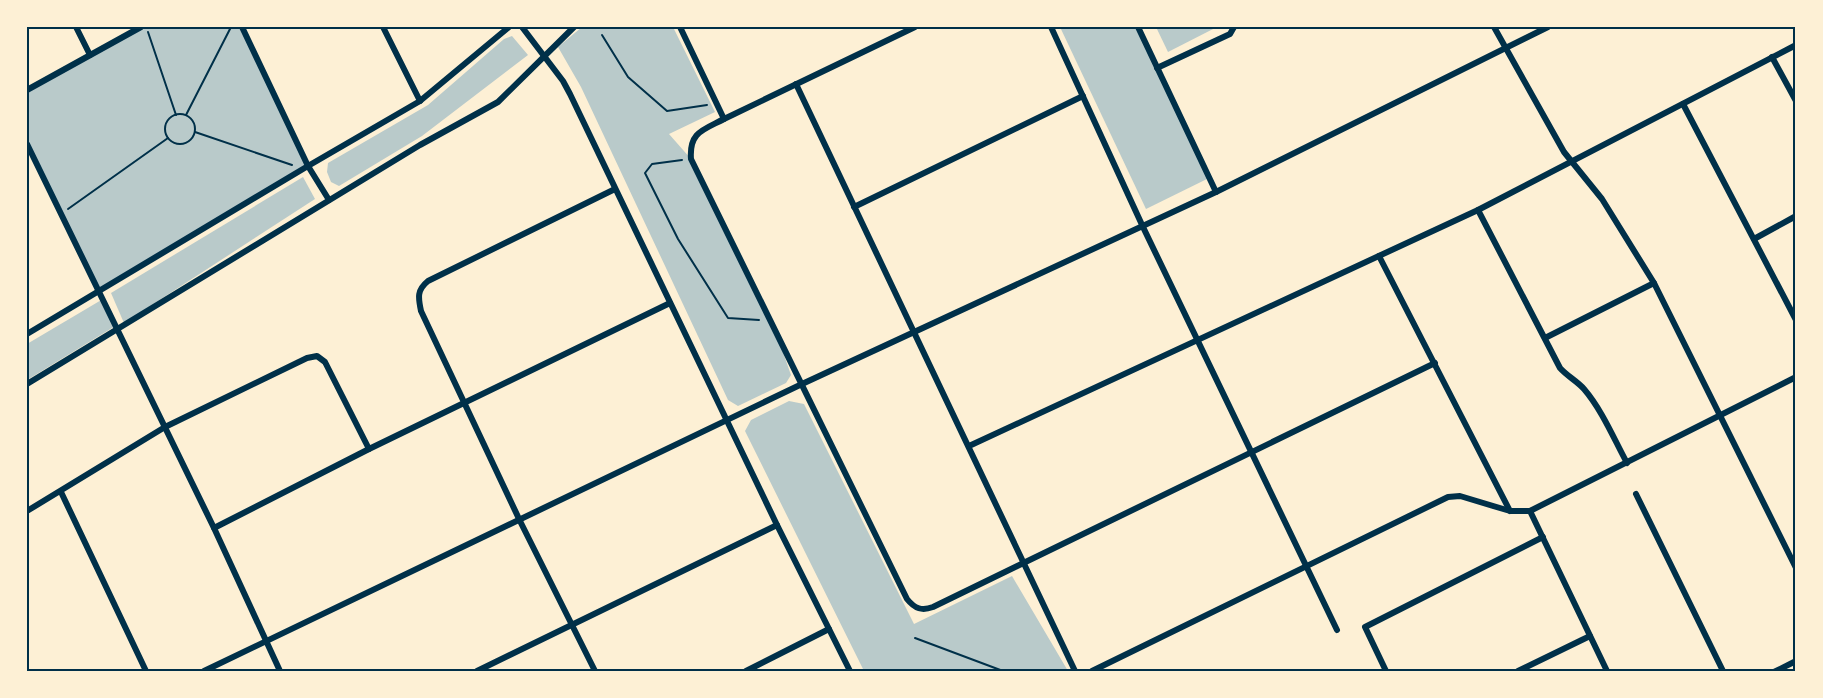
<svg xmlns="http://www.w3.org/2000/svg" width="1823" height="698" viewBox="0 0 1823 698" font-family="'Crimson Pro',serif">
  <rect width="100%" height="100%" fill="#fdf0d5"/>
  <g fill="#b9caca">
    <path d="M141 27H242L308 166 98 291 27 144V90Z"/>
    <path d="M582 27H673L715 112 669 134 691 159 772 321 791 375 786 383 738 406 728 400 581 87 558 47Z"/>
    <path d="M1060 27H1137L1209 178 1146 209Z"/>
    <path d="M1156 27H1217L1168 52Z"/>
    <path d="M512 36 528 55 422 136 339 186 331 182 327 172 328 163 428 105 504 39Z"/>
    <path d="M303 177 315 199 124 323 111 293Z"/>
    <path d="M103 299 117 325 27 380V344Z"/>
    <path d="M789 401 804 404 914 624 1012 576 1068 671H864L745 431 751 420Z"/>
  </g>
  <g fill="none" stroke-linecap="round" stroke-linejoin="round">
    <g stroke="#003049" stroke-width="2">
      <path d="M148 32 176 115"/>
      <path d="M602 35 628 77 667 111 707 105"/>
      <circle cx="180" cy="129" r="15"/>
      <path d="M186 115 231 27"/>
      <path d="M195 132 292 165"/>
      <path d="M682 160 652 164 645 173 678 239 728 318 759 320"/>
      <path d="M68 209 168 138"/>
      <path d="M915 638 1003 671"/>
    </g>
    <g stroke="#003049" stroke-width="6">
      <path d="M76 27 90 55"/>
      <path d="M242 27 308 166 329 200"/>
      <path d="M383 27 420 101"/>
      <path d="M522 27 563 81 570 94 777 525 850 671"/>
      <path d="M680 27 724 119C703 130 689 132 691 159L907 599C915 609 922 611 933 607L1435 363"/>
      <path d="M1051 27 1143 227 1337 630"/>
      <path d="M1138 27 1216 192"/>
      <path d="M1494 27 1564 152 1602 199 1654 283 1796 568"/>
      <path d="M1772 57 1796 101"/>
      <path d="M1157 68 1230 34 1234 27"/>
      <path d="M796 84 1075 671"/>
      <path d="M27 90 141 27"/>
      <path d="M1683 104 1796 320"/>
      <path d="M724 119 915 27"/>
      <path d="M27 144 214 528 280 671"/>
      <path d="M854 207 1083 96"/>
      <path d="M1478 210 1560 368C1567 376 1577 381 1584 389 1602 410 1614 439 1627 463"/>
      <path d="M1754 239 1796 216"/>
      <path d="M1379 256 1510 511"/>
      <path d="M27 334 308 166 420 101 509 27"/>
      <path d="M1545 338 1654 283"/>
      <path d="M27 384 420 145 498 102 574 27"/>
      <path d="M969 446 1478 210 1796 45"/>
      <path d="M61 492 146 671"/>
      <path d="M1636 494 1723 671"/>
      <path d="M27 511 165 427 307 358 317 356 325 362 369 449"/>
      <path d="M1530 511 1607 671"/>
      <path d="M214 528 369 449 670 303"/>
      <path d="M204 671 802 384 1216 192 1548 27"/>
      <path d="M477 671 777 525"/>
      <path d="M595 671 520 521 421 311C418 297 417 290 428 281L615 189"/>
      <path d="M746 671 829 629"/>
      <path d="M1092 671 1448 497 1460 496 1510 511H1530L1796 377"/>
      <path d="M1386 671 1365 627 1543 537"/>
      <path d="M1518 671 1590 636"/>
      <path d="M1776 671 1796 661"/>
    </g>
  </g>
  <rect width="1823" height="698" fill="none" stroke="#fdf0d5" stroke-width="57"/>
  <rect x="28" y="28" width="1766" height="642" fill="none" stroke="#003049" stroke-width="2"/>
</svg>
